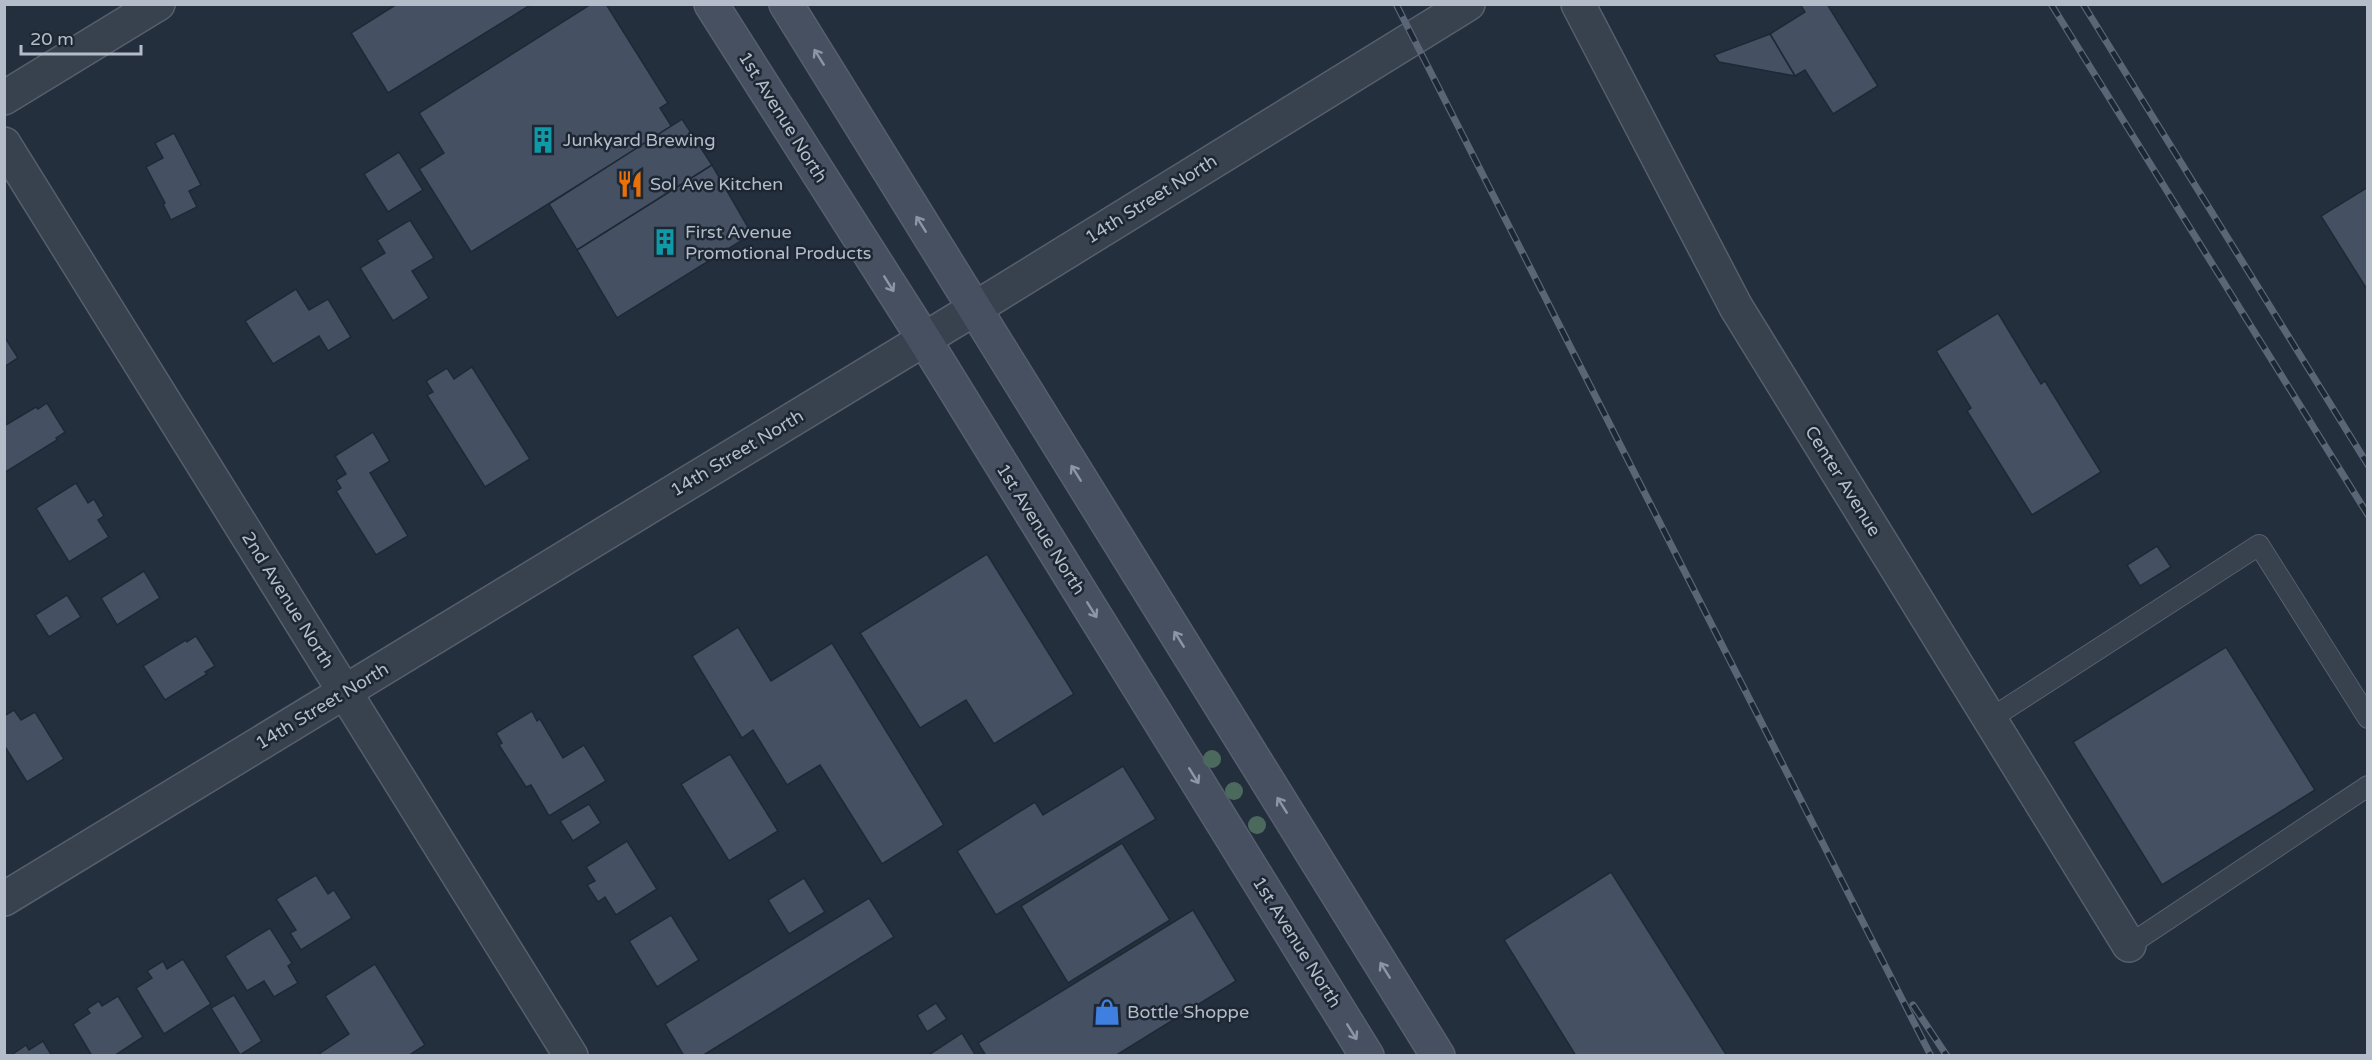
<svg xmlns="http://www.w3.org/2000/svg" width="2372" height="1060" viewBox="0 0 2372 1060" font-family="'Varela Round',sans-serif">
  <rect width="100%" height="100%" fill="#242f3e"/>
  <g fill="#455162" stroke="#1f2835" stroke-width="1.5">
    <path d="M397 4H532L388 93 351 33Z"/>
    <path d="M591 4H606L668 103 660 108 672 127 471 252 419 169 444 153 419 113Z"/>
    <path d="M1800 4H1827L1878 86 1833 114 1805 70 1795 76 1770 34 1805 12Z"/>
    <path d="M1770 34 1795 76 1719 62 1714 55Z"/>
    <path d="M682 119 712 165 577 250 549 204Z"/>
    <path d="M174 133 201 185 189 191 197 207 171 220 163 204 165 203 146 167 163 158 155 143Z"/>
    <path d="M399 152 423 190 388 212 364 174Z"/>
    <path d="M712 165 752 234 617 318 577 250Z"/>
    <path d="M2368 187V291L2321 216Z"/>
    <path d="M410 220 434 258 412 271 429 298 393 321 360 268 385 253 377 240Z"/>
    <path d="M296 289 309 310 328 299 351 337 328 351 319 336 273 364 245 321Z"/>
    <path d="M1998 313 2041 384 2045 381 2101 472 2032 515 1967 411 1971 408 1936 351Z"/>
    <path d="M4 336 18 358 4 367Z"/>
    <path d="M472 367 530 459 485 487 427 395 433 392 426 381 447 368 454 379Z"/>
    <path d="M47 403 65 432 56 438 57 440 4 473V426L36 407 38 409Z"/>
    <path d="M373 432 390 461 370 473 408 536 376 555 336 491 341 488 336 480 346 474 335 456Z"/>
    <path d="M76 483 88 503 94 499 104 516 98 520 109 537 69 562 36 508Z"/>
    <path d="M2157 546 2171 567 2140 586 2127 565Z"/>
    <path d="M987 554 1074 694 994 744 966 700 920 728 860 633Z"/>
    <path d="M144 571 160 598 117 625 101 598Z"/>
    <path d="M67 595 81 617 49 637 35 615Z"/>
    <path d="M738 627 771 681 832 643 944 825 882 864 820 765 787 785 753 730 742 738 692 656Z"/>
    <path d="M196 636 215 666 205 672 207 674 165 700 143 666 186 640 187 642Z"/>
    <path d="M2226 647 2315 790 2162 885 2073 742Z"/>
    <path d="M14 710 21 720 35 712 64 759 27 782 4 745V716Z"/>
    <path d="M532 711 537 721 540 719 563 758 584 745 606 781 549 816 531 785 526 787 499 745 502 743 496 733Z"/>
    <path d="M730 754 778 831 729 861 681 784Z"/>
    <path d="M1123 766 1156 819 996 915 957 851 1035 802 1043 815Z"/>
    <path d="M589 804 601 823 573 841 560 821Z"/>
    <path d="M627 841 657 889 616 915 605 897 598 902 587 885 595 881 586 867Z"/>
    <path d="M1122 843 1170 920 1068 983 1021 906Z"/>
    <path d="M1611 872 1727 1056H1576L1504 940Z"/>
    <path d="M316 875 328 894 334 890 352 918 301 950 290 933 296 930 276 899Z"/>
    <path d="M804 878 825 912 789 934 768 900Z"/>
    <path d="M869 898 894 937 702 1056H684L665 1024Z"/>
    <path d="M1193 910 1236 981 1115 1056H986L978 1043Z"/>
    <path d="M671 915 699 960 657 987 629 941Z"/>
    <path d="M270 928 292 963 288 966 298 983 274 997 264 981 247 991 225 956Z"/>
    <path d="M183 959 211 1004 164 1034 136 988 152 978 147 971 163 961 167 969Z"/>
    <path d="M375 964 425 1045 408 1056H321L320 1053 349 1034 325 996Z"/>
    <path d="M234 995 262 1041 240 1055 211 1008Z"/>
    <path d="M118 996 143 1037 114 1056H92L73 1024 90 1013 87 1009 99 1001 102 1006Z"/>
    <path d="M936 1003 947 1019 927 1032 917 1015Z"/>
    <path d="M962 1033 976 1056H927Z"/>
    <path d="M43 1041 52 1056H14L13 1054 26 1045 29 1050Z"/>
  </g>
  <g fill="none" stroke-linecap="round" stroke-linejoin="round">
    <defs>
      <g id="service">
        <path d="M1990 719 2259 545 2368 718"/>
        <path d="M2129 945 2368 786"/>
      </g>
      <g id="minor">
        <path d="M4 98 158 4"/>
        <path d="M4 144 571 1056"/>
      </g>
      <g id="tertiary">
        <path d="M1578 4 1736 307 2129 945"/>
        <path d="M4 899 974 309 1468 4"/>
      </g>
      <g id="secondary">
        <path d="M711 4 924 339 1367 1056"/>
        <path d="M786 4 1438 1056"/>
      </g>
    </defs>
    <use href="#service" stroke="#565f6c" stroke-width="22"/>
    <use href="#minor" stroke="#565f6c" stroke-width="36"/>
    <use href="#tertiary" stroke="#565f6c" stroke-width="36"/>
    <use href="#secondary" stroke="#565f6c" stroke-width="36"/>
    <use href="#service" stroke="#38414e" stroke-width="20"/>
    <use href="#minor" stroke="#38414e" stroke-width="33"/>
    <use href="#tertiary" stroke="#38414e" stroke-width="33"/>
    <use href="#secondary" stroke="#465061" stroke-width="33"/>
    <defs>
      <g id="rail">
        <path d="M1396 4 1931 1056"/>
        <path d="M2051 4 2368 515"/>
        <path d="M2083 4 2368 465"/>
        <path d="M1913 1005 1947 1056"/>
      </g>
    </defs>
    <use href="#rail" stroke="#5a6575" stroke-width="7"/>
    <use href="#rail" stroke="#1d2633" stroke-width="4.5" stroke-dasharray="14" stroke-linecap="butt"/>
  </g>
  <g fill="#4b6a5d">
    <circle cx="1212" cy="759" r="9"/>
    <circle cx="1234" cy="791" r="9"/>
    <circle cx="1257" cy="825" r="9"/>
  </g>
  <defs><path id="oneway-shaft" d="M-6 0H5M1.5-3L5.5 0L1.5 3" fill="none" stroke-width="1.6" stroke-linecap="round" stroke-linejoin="round" transform="scale(1.5)"/></defs>
  <g stroke="#8e96a5">
    <use href="#oneway-shaft" transform="translate(819 57) rotate(-122)"/>
    <use href="#oneway-shaft" transform="translate(921 224) rotate(-122)"/>
    <use href="#oneway-shaft" transform="translate(889 284) rotate(58)"/>
    <use href="#oneway-shaft" transform="translate(1076 473) rotate(-122)"/>
    <use href="#oneway-shaft" transform="translate(1092 610) rotate(58)"/>
    <use href="#oneway-shaft" transform="translate(1179 639) rotate(-122)"/>
    <use href="#oneway-shaft" transform="translate(1194 776) rotate(58)"/>
    <use href="#oneway-shaft" transform="translate(1282 805) rotate(-122)"/>
    <use href="#oneway-shaft" transform="translate(1385 970) rotate(-122)"/>
    <use href="#oneway-shaft" transform="translate(1352 1032) rotate(58)"/>
  </g>
  <defs>
    <symbol id="building-bare" viewBox="-9 -9 18 18"><path d="M-4-6H4V6H1V3H-1V6H-4ZM-2.5-4.3h1.7v1.8h-1.7ZM.8-4.3h1.7v1.8H.8ZM-2.5-1h1.7V.8h-1.7ZM.8-1h1.7V.8H.8Z" fill="#0f9aa8" stroke="#1d2633" stroke-width="2.5" paint-order="stroke"/></symbol>
    <symbol id="restaurant-bare" viewBox="-9 -9 18 18"><path d="M-5-6h1v4h1v-4h1v4h1v-4h1v5L-1.5 .5V6h-2V.5L-5-1ZM5-6V6H3V1.5H1.5Q1.5-4 5-6Z" fill="#e8710a" stroke="#1d2633" stroke-width="2.5" paint-order="stroke"/></symbol>
    <symbol id="shop-bare" viewBox="-9 -9 18 18"><path d="M-5-2.5h2.3a2.7 3.5 0 0 1 5.4 0H5L5.5 6h-11ZM-1.5-2.5h3a1.5 2.3 0 0 0-3 0Z" fill="#3f7fe0" stroke="#1d2633" stroke-width="2.5" paint-order="stroke"/></symbol>
  </defs>
  <g fill-rule="evenodd">
    <use href="#building-bare" x="524" y="121" width="38" height="38"/>
    <use href="#restaurant-bare" x="611" y="165" width="38" height="38"/>
    <use href="#building-bare" x="646" y="223" width="38" height="38"/>
    <use href="#shop-bare" x="1088" y="993" width="38" height="38"/>
  </g>
  <g text-anchor="middle" dominant-baseline="central" stroke-width="5" stroke-linejoin="round" paint-order="stroke">
    <g font-size="18" fill="#b4bcc9" stroke="#1d2633">
      <text transform="translate(783 117) rotate(58)">1st Avenue North</text>
      <text transform="translate(1151 199) rotate(-32)">14th Street North</text>
      <text transform="translate(737 453) rotate(-31)">14th Street North</text>
      <text transform="translate(1843 481) rotate(58)">Center Avenue</text>
      <text transform="translate(1041 529) rotate(58)">1st Avenue North</text>
      <text transform="translate(288 600) rotate(58)">2nd Avenue North</text>
      <text transform="translate(322 706) rotate(-31)">14th Street North</text>
      <text transform="translate(1297 942) rotate(58)">1st Avenue North</text>
    </g>
    <g font-size="18" fill="#b4bcc9" stroke="#1d2633" text-anchor="start">
      <text x="563" y="140">Junkyard Brewing</text>
      <text x="650" y="184">Sol Ave Kitchen</text>
      <text x="685" y="232">First Avenue<tspan x="685" dy="21">Promotional Products</tspan></text>
      <text x="1127" y="1012">Bottle Shoppe</text>
    </g>
  </g>
  <rect width="2372" height="1060" fill="none" stroke="#b4bcc9" stroke-width="12"/>
  <path d="M21 45v9h120v-9" fill="none" stroke="#b4bcc9" stroke-width="3"/>
  <text x="30" y="45" font-size="18" fill="#b4bcc9" stroke="#1d2633" stroke-width="4.5" paint-order="stroke">20 m</text>
</svg>
